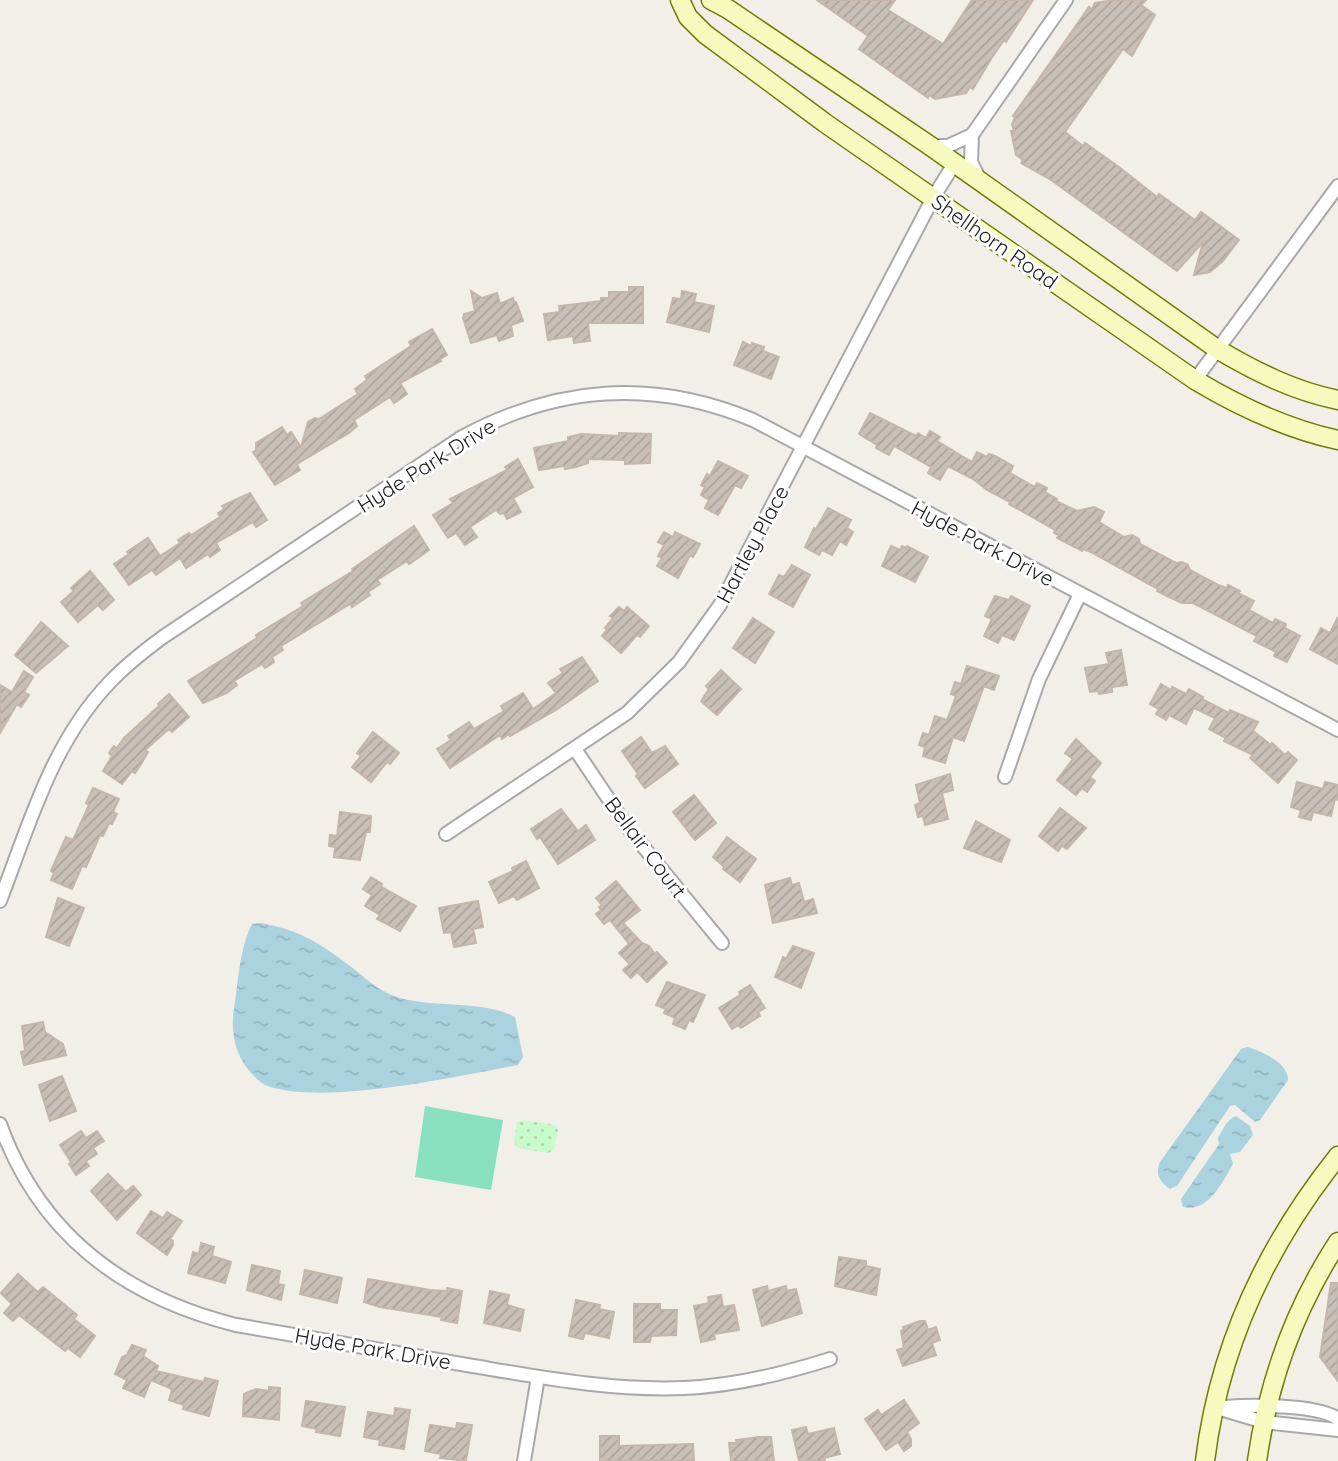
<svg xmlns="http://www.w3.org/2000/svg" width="1338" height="1461" viewBox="0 0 1338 1461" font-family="Quicksand,sans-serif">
  <defs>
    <pattern id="park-dots" width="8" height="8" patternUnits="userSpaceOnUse" patternTransform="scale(1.75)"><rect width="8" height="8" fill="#c8facc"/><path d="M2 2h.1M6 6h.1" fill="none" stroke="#acd6af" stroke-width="1.8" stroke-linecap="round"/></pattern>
    <pattern id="water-ripples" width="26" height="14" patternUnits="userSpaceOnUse" patternTransform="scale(1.75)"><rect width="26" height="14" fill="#aad3df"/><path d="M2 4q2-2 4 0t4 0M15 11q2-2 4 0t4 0" fill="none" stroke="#92b5bf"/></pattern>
    <pattern id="building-hatch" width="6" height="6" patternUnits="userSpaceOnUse" patternTransform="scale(1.75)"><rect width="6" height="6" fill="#c7bfb8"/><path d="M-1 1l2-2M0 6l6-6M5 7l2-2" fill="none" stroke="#aba49e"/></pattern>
  </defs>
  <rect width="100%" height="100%" fill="#f2efe9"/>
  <path fill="url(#park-dots)" d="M522 1120 555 1125 558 1129 554 1150 548 1153 517 1148 514 1141 517 1122Z"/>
  <path fill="#88e0be" d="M425 1106 503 1120 491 1190 415 1177Z"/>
  <g fill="url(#water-ripples)">
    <path d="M261 923C295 929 315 940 342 960 362 974 376 991 400 998 436 1008 483 1000 515 1017L523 1057 518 1065C458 1076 320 1107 265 1085 261 1083 257 1079 253 1075 233 1054 230 1029 235 1002 239 976 240 947 252 924Z"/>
    <path d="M1247 1047C1262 1051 1289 1064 1288 1080L1260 1120 1255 1122 1235 1105 1230 1106 1177 1186 1170 1189C1159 1181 1155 1174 1160 1162L1241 1049Z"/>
    <path d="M1236 1116 1250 1126 1253 1135 1240 1152 1230 1154 1233 1164C1222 1183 1208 1213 1183 1207L1181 1199 1219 1144 1218 1138C1222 1131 1227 1119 1236 1116Z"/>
  </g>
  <g fill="url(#building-hatch)" stroke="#c4b6ab" stroke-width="2">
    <path d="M817 0H895L888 10 943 44 972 0H1033L1006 42 1004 40 991 59 973 89 970 87 966 93 935 99 929 95 928 98 859 49 868 36Z"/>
    <path d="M1113 0H1146L1141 5 1155 15 1132 56 1123 49 1065 132 1083 146 1085 143 1119 167 1157 197 1159 194 1195 220 1201 212 1239 240 1223 261 1210 272 1194 275 1203 242 1177 271 1051 180 1021 163 1023 160 1016 155 1011 131H1014L1012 124 1015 118 1013 116 1089 7 1092 9 1095 3Z"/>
    <path d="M629 287H643V323H588L590 341 574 343 573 336 548 340 544 314 560 312 559 306 601 301V298H609V292H629Z"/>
    <path d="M471 291 482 298 497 293 500 304 513 298 514 302H516L523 321 511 325 513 336 499 341 497 335 471 343 463 318 464 314 475 311Z"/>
    <path d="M682 291 696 294 694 302 714 306 709 332 667 322 673 298 681 299Z"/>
    <path d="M432 329 447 355 440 359 441 361 400 383 407 394 394 403 390 397 354 420 357 426 349 433 297 464 300 470 275 485 253 452 256 450V443L282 427 287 435 291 432 301 447 308 422 315 418 319 419 358 394 355 389 367 380 365 376 411 346 409 342Z"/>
    <path d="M743 342 751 346 752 343 764 347 763 351 779 357 771 379 734 365Z"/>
    <path d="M870 413 916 436 918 433 926 438 930 431 940 437 937 441 972 462 977 452 987 457 989 454 995 456 1013 466 1010 473 1035 487 1037 483 1047 488 1045 492 1057 499 1056 501 1077 511 1094 507 1104 512 1099 522 1124 537 1132 535 1139 539 1140 544 1176 563 1182 562 1188 565 1190 570 1218 585 1227 588 1228 585 1240 591 1238 593 1254 601 1249 610 1273 623 1275 619 1286 624 1285 628 1300 636 1287 662 1274 656 1276 652 1254 641 1257 636 1193 603H1182L1169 597 1157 591 1158 589 1091 552 1083 549 1082 551 1057 538 1059 535 1054 533 1055 530 1009 504 1010 502 987 490 973 479 948 466 940 480 928 473 931 467 894 446 889 455 876 448 877 445 859 434Z"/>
    <path d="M619 433 651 434 650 463 625 464V460L588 459V463L576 467 565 469 564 466 539 470 534 448 568 441V437L582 434 619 436Z"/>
    <path d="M518 459 533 487 513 498 521 512 507 519 504 513 500 514 496 510 470 527 477 537 465 545 456 533 448 538 433 515 453 503 450 499 507 470 505 467Z"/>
    <path d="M718 461 748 476 741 488 735 485 718 515 705 508 709 500 701 495 705 487 701 485 707 474 710 476Z"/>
    <path d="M250 493 267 520 256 527 253 522 216 543 220 550 210 557 208 554 186 568 180 558 156 575 152 570 129 585 114 564 129 554 127 552 148 538 160 556 180 543 178 540 189 533 191 535 220 517 218 513 224 509 222 506Z"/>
    <path d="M828 508 851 520 847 528 853 532 846 545 840 541 832 555 822 550 819 555 805 547 814 528 816 529Z"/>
    <path d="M414 526 429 550 409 564 407 561 377 580 380 584 368 592 370 595 352 607 350 604 281 646 283 650 272 657 274 662 265 668 262 664 234 681 237 685 227 693 203 703 188 681 257 638 256 635 303 606 301 603 353 571 352 569Z"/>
    <path d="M664 532 673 537 675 532 700 544 693 557 690 555 678 578 657 566 662 558 658 556 664 545 658 542Z"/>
    <path d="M891 546 900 550 902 546 906 548 907 546 928 557 915 582 882 566Z"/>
    <path d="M792 565 810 575 793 607 769 594 779 575 784 577Z"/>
    <path d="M90 571 114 600 103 610 98 605 78 622 61 602 74 591 71 588Z"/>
    <path d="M995 596 1009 600 1011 596 1030 606 1014 640 1002 635 998 643 984 636 992 619 985 616Z"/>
    <path d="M619 607 624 611 627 607 649 626 640 637 637 635 621 653 602 636 607 630 605 628 613 618 610 616Z"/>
    <path d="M1338 617V664L1310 649 1321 628 1330 633Z"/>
    <path d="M753 618 774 632 755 663 733 648Z"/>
    <path d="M41 622 68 646 36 673 15 655Z"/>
    <path d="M1121 650 1127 685 1112 687V692L1099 694 1098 691 1090 692 1085 668 1109 664 1106 653Z"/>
    <path d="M582 657 598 681 556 710 510 736 509 734 502 739 500 735 450 768 437 749 451 740 448 736 469 722 474 729 504 711 501 706 523 693 533 709 556 693 548 683 563 673 560 669Z"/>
    <path d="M967 666 999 676 994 690 984 686 964 741 953 737 945 763 923 756 925 747 919 745 923 733 929 735 935 716 947 720 956 696 951 694 955 682 961 684Z"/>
    <path d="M721 670 741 689 717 715 701 701 709 689 706 686Z"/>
    <path d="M24 671 33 677 24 692 29 695 21 707 17 704 0 733V685L12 692Z"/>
    <path d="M1161 684 1171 690 1172 687 1186 694 1189 689 1203 697 1202 699 1229 713 1230 710 1258 722 1253 731 1271 745 1272 743 1285 755 1288 752 1297 760 1278 783 1250 758 1253 755 1224 741 1226 738 1209 729 1215 718 1194 708 1186 724 1169 715 1166 720 1156 714 1159 709 1150 704Z"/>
    <path d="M169 694 189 717 172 732 169 729 145 750 148 752 141 764 135 773 132 771 122 784 103 771 112 756 109 753 114 746 117 748 124 738 159 706 158 704Z"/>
    <path d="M373 732 399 753 390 764 387 762 371 782 352 767 361 756 357 753Z"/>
    <path d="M641 737 652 753 665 746 678 764 645 788 636 776 638 774 622 751Z"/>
    <path d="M1076 739 1101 763 1090 777 1095 781 1087 792 1082 788 1076 795 1057 780 1073 759 1065 753Z"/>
    <path d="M950 774 953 790 942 793 948 819 925 825 923 816 918 817 915 805 920 803 916 785Z"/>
    <path d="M1297 782 1323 789 1325 782 1338 785V800L1335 799 1331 816 1313 812 1311 820 1299 817 1301 810 1291 807Z"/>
    <path d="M93 788 119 799 113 812 117 814 112 824 109 823 103 836 100 835 86 867 82 866 72 889 51 880 54 873 51 871 66 837 73 840 89 805 86 803Z"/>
    <path d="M694 795 716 823 695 840 673 812Z"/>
    <path d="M1060 808 1086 828 1067 849 1062 846 1058 851 1039 836Z"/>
    <path d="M561 809 578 831 586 825 595 840 558 864 540 837 537 839 531 829Z"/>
    <path d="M340 812 371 816 370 832H366L360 860 334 857 335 847 329 846 330 835 337 836Z"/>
    <path d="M976 821 1010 840 1001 862 964 848Z"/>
    <path d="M727 837 756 859 740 882 723 869 724 867 720 863 713 857Z"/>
    <path d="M526 861 539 888 517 900 514 896 499 903 489 882 513 871 512 868Z"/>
    <path d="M371 877 382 884 381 887 416 906 400 931 377 919 380 915 365 906 372 895 363 889Z"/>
    <path d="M790 878 792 885 799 883 804 902 813 899 817 913 773 923 765 885Z"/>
    <path d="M616 881 640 910 623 923 642 943 649 946 655 954 657 952 667 963 647 982 637 972 631 978 623 970 630 964 619 953 629 944 610 920 604 924 596 914 601 910 599 907 602 905 596 898Z"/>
    <path d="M58 898 84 908 69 946 46 937Z"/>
    <path d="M478 901 483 927 473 929 476 943 454 947 451 932 444 933 439 908Z"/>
    <path d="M793 946 814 953 801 988 775 977 783 957 786 959Z"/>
    <path d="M667 982 705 995 693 1022 689 1020 685 1029 673 1024 675 1018 664 1013 666 1009 656 1005Z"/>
    <path d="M750 985 765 1008 758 1012 760 1016 741 1028 739 1025 732 1029 719 1008 740 995 739 992Z"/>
    <path d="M43 1022 45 1032 63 1044 66 1055 24 1065 21 1052 25 1051 22 1026Z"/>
    <path d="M62 1076 76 1111 50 1121 39 1085Z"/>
    <path d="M81 1131 86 1138 97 1131 104 1141 93 1148 97 1154 86 1161 89 1166 76 1175 69 1164 71 1162 60 1145Z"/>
    <path d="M108 1174 126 1192 133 1186 141 1195 117 1220 91 1191Z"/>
    <path d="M151 1211 163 1218 167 1212 182 1221 170 1239 173 1241V1245L167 1255 137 1233Z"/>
    <path d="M201 1243 214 1247 212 1256 231 1262 225 1283 188 1273 193 1252 199 1254Z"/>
    <path d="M839 1257 866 1261V1266L880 1269 876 1295 835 1286Z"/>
    <path d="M252 1265 280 1271 278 1284 284 1285 281 1300 247 1290Z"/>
    <path d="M305 1270 342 1278 337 1303 300 1294Z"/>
    <path d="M18 1274 38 1292 43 1287 77 1315 74 1319 95 1336 80 1357 68 1348 65 1351 19 1315 13 1321 4 1313 12 1304 1 1293Z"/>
    <path d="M368 1279 430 1290 447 1291V1288L462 1291 457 1323 441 1320 442 1317 380 1307 364 1302Z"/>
    <path d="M1331 1283H1338V1381L1320 1357Z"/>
    <path d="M767 1286 768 1291 786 1286 787 1291 796 1289 802 1313 762 1326 753 1290Z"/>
    <path d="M490 1291 509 1295 507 1305 524 1310 520 1331 484 1323Z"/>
    <path d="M721 1295 723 1307 734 1305 739 1330 714 1334 715 1339 701 1342 694 1306 709 1303 708 1297Z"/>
    <path d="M576 1300 600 1305 599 1309 614 1312 609 1338 585 1333 583 1339 569 1336Z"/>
    <path d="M634 1304H660V1310H677L676 1335 651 1336 650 1342H634Z"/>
    <path d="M920 1321H925L928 1330 936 1327 940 1340 932 1343 936 1355 903 1366 897 1350 904 1348 901 1331 904 1329 903 1327Z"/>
    <path d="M132 1345 146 1350 143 1356 158 1366 156 1371 204 1382 205 1378 218 1381 209 1416 183 1409 184 1405 169 1400 172 1389 151 1380 144 1397 123 1388 127 1380 115 1374 122 1357 127 1355Z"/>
    <path d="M269 1387 280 1388 279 1420 243 1416 244 1394 256 1389 269 1391Z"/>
    <path d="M904 1400 919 1423 907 1432 911 1439V1446L904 1451 898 1442 886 1450 865 1419 878 1410 881 1415Z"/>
    <path d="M306 1401 345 1407 340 1436 316 1432 317 1429 302 1426Z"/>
    <path d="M395 1408 410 1410 404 1449 379 1445 380 1440 364 1437 368 1412 394 1416Z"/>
    <path d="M457 1423 472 1425 466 1461 440 1458 441 1454 425 1451 430 1425 456 1429Z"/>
    <path d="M806 1427 808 1434 834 1428 840 1454 824 1458 825 1461H799L792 1430Z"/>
    <path d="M600 1436H619V1446L693 1444 694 1461H600Z"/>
    <path d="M759 1437H771L774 1461H731L729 1443H737L736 1440Z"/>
  </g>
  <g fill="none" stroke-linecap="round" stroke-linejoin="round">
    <defs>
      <g id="street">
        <path d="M972 135 971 162 979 178"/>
        <path d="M932 146H948L972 135 1066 0"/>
        <path d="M1195 380 1338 186"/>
        <path d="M575 749 628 828 722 943"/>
        <path d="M1005 777 1039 679 1080 594"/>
        <path d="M446 834 627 713 679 662 720 605 933 198 954 164"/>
        <path d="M0 901C29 825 52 742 110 682 126 665 144 651 163 637L462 437C557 386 652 378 753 420L1338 730"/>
        <path d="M0 1124C40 1235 124 1297 236 1325 313 1338 390 1351 467 1365 539 1377 611 1391 684 1388 734 1386 783 1374 830 1359"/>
        <path d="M1214 1407 1264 1422 1338 1430"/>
        <path d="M1225 1407C1250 1405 1318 1404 1338 1419"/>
        <path d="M524 1461 538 1377"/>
      </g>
      <g id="secondary">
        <path d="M680 0 688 17 705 34 825 123 1195 380C1240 407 1287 429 1338 440"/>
        <path d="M711 0 728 9 929 145 1217 349C1256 372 1294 391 1338 400"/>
        <path d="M1205 1461C1219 1347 1267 1245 1338 1156"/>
        <path d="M1257 1461C1268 1383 1295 1308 1338 1242"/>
      </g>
    </defs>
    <use href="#street" stroke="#a9a9a9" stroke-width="16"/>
    <use href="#secondary" stroke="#707d05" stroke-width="21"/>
    <use href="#street" stroke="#fff" stroke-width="12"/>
    <use href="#secondary" stroke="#f7fabf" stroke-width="18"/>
  </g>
  <g text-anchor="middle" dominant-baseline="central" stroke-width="6" stroke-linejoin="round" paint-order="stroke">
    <g font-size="21" fill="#222" stroke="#fff">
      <text transform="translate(995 241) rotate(35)">Shellhorn Road</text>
      <text transform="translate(426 465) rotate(-32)">Hyde Park Drive</text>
      <text transform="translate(983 543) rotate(28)">Hyde Park Drive</text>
      <text transform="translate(752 544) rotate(-62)">Hartley Place</text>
      <text transform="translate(646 847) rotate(53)">Bellair Court</text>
      <text transform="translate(373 1348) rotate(10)">Hyde Park Drive</text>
    </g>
  </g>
</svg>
